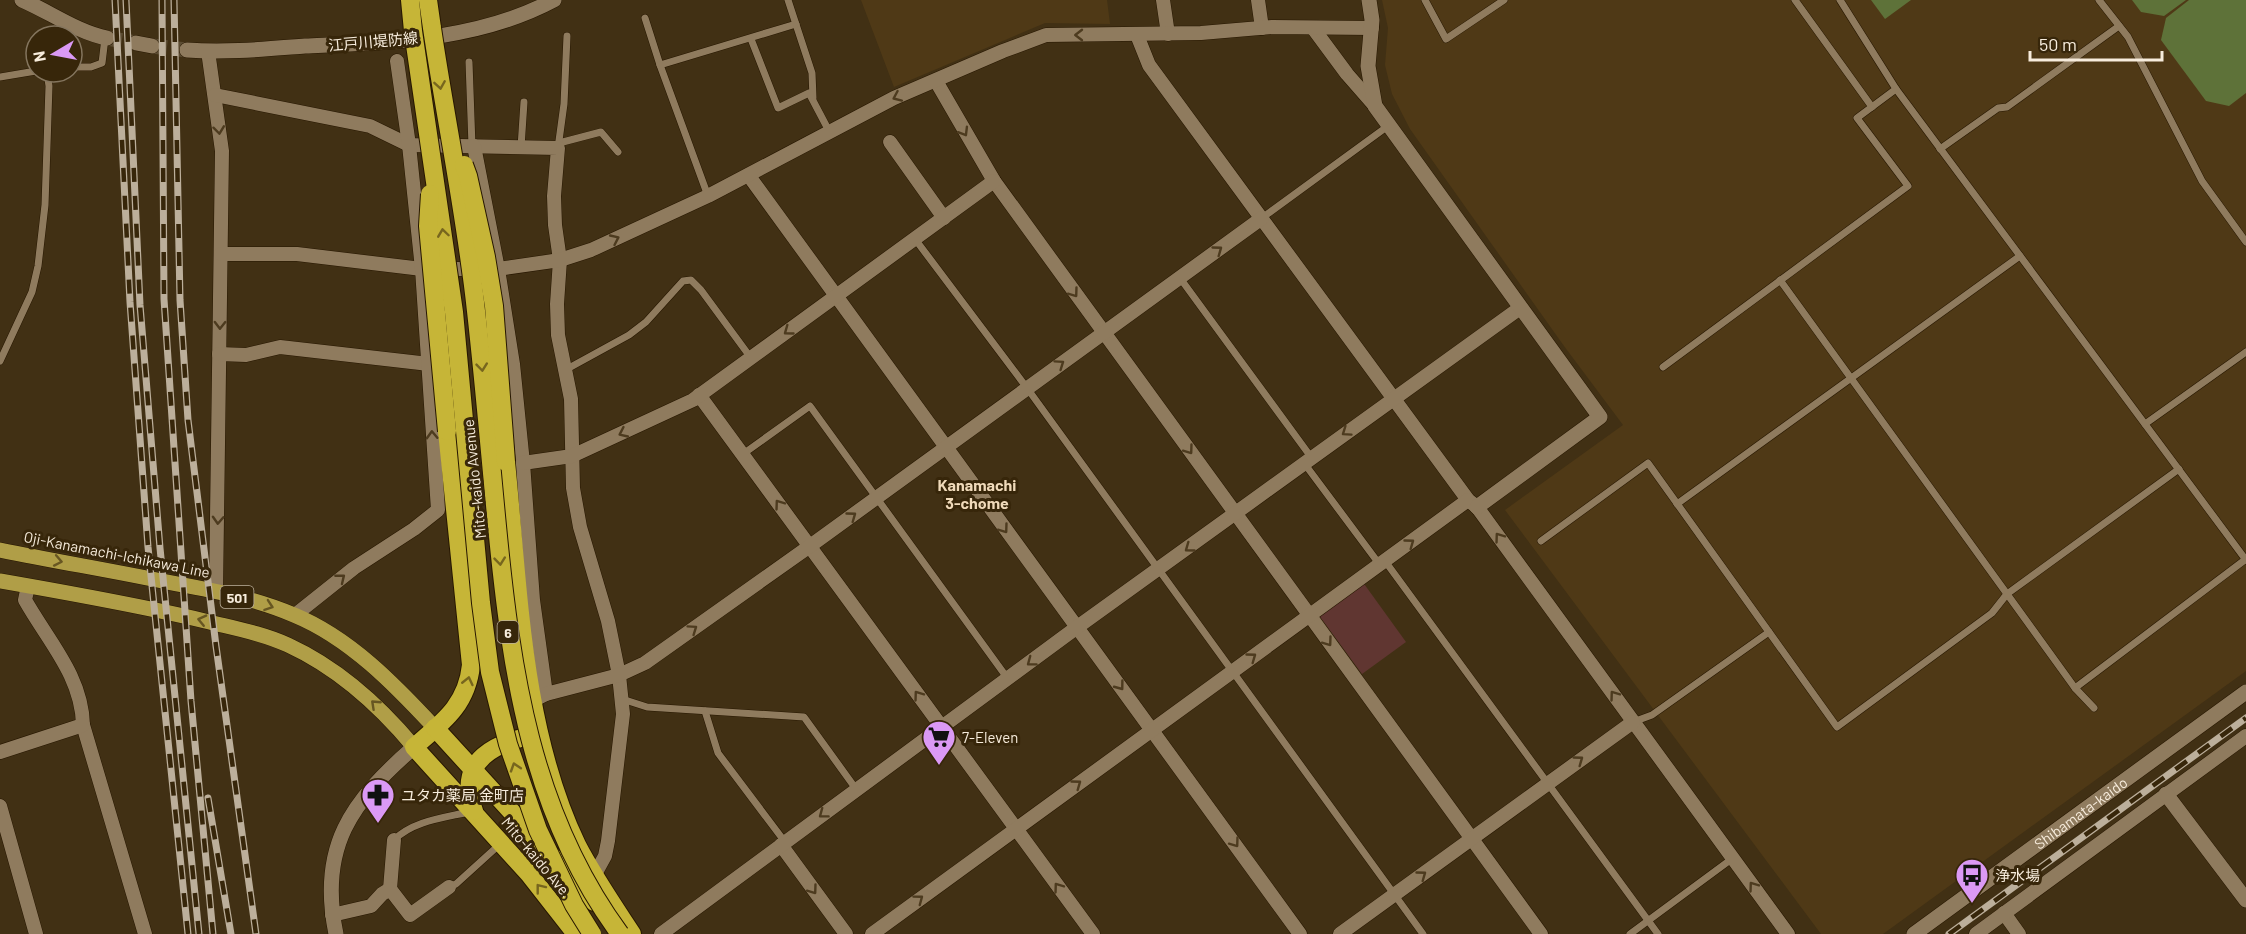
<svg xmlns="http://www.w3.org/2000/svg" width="2246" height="934" viewBox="0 0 2246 934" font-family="Barlow,'Noto Sans JP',sans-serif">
  <rect width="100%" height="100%" fill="#413014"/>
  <g fill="#4f3916">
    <path d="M861 0H1107L1110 24 1045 23 894 87Z"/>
    <path d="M1382 0H2246V671L1883 934H1821L1505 510 1623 425 1564 346 1410 129 1392 94 1385 65 1388 28Z"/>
  </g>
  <path fill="#603631" d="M1362 581 1406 642 1362 674 1318 614Z"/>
  <g fill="#5e7239">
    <path d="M1871 0H1911L1885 19Z"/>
    <path d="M2132 0H2186L2164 16 2141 12Z"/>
    <path d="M2189 0H2246V93L2229 106 2206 101 2161 40 2166 18Z"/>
  </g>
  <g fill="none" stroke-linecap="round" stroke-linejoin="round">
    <g stroke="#5c4c32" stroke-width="15" stroke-dasharray="15 8" stroke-linecap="butt">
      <path d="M107 38 136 43"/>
      <path d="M152 46 187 50"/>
    </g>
    <defs>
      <g id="lane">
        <path d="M788 0 812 73 813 98"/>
        <path d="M1425 0 1446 39 1504 0"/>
        <path d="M1795 0 1872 107"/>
        <path d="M2099 0 2128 37 2202 181 2246 242"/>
        <path d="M645 18 660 65"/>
        <path d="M751 39 778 108 809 93 829 131"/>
        <path d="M469 62 472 146"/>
        <path d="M72 67H91L102 63 105 38"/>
        <path d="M0 77 36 71"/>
        <path d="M1896 89 2246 560"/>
        <path d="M559 143 601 132 618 152"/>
        <path d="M521 147 524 102"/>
        <path d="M558 148 564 104 567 36"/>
        <path d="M1940 149 1998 108 2007 107 2119 26"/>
        <path d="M708 196 660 65 796 24"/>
        <path d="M1262 218 1388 126"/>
        <path d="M915 239 1027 388 1423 934"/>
        <path d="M1180 278 1311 457"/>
        <path d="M1780 280 2075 688 2094 708"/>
        <path d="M0 361 32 292 38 266 45 205 49 86 47 72"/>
        <path d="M1663 367 1908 186 1857 118 1896 89 1840 0"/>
        <path d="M567 369 629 335 646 322 683 281 691 280 701 290 751 358"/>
        <path d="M2145 424 2246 352"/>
        <path d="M743 454 810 406 1008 679"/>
        <path d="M1304 463 1380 565"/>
        <path d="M1677 504 2020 256"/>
        <path d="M1541 541 1648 463 1837 727 1992 613 2007 594 2179 469"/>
        <path d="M1385 561 1658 934"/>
        <path d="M2075 688 2246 559"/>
        <path d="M622 699 647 707 804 717 856 789"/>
        <path d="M705 711 718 753 785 842"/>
        <path d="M1633 722 1652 715 1769 632"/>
        <path d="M394 840C413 821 443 818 469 812"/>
        <path d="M449 887 456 884 499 845"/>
        <path d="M1630 934 1733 858"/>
      </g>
      <g id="street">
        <path d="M1163 0 1168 34"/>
        <path d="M1258 0 1262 28"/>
        <path d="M1313 28 1347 74 1375 106"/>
        <path d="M1137 35 1149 65 1468 500 1477 507 1788 934"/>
        <path d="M208 51 222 151 216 591"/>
        <path d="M936 81 994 181 1541 934"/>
        <path d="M215 95 370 126 409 145 558 148 554 196 555 225 560 260 557 304 558 335 571 399 573 488 580 527 608 621 619 675 623 714 608 841 605 856 594 876"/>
        <path d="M890 142 944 218"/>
        <path d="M474 146 498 269 513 364 523 463 533 600 546 694"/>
        <path d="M749 176 1300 934"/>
        <path d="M221 254H297L422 269H498L560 260 591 250 708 196 894 98 1003 51 1046 35 1201 33 1272 27 1372 28"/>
        <path d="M219 354 246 355 280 347 429 364"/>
        <path d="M699 395 1093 934"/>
        <path d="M523 463 572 456 693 400 994 181"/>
        <path d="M28 586 25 600C48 641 82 676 83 725L145 934"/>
        <path d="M295 615 354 568 414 529 438 510 422 269 409 145 397 61"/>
        <path d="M532 701 546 694 619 675 645 663 810 546 1262 218"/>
        <path d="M0 752 83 725"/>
        <path d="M0 806 36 934"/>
        <path d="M781 845 846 934"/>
        <path d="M390 889 394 840"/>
        <path d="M2004 913 2019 934"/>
        <path d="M332 915 371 906 382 894 390 889 410 915 449 887"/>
        <path d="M661 934 1076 628 1520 308"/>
        <path d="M872 934 1468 500"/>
        <path d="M1340 934 1633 722"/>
        <path d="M1976 934 2246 736"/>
      </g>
      <g id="secondary">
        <path d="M22 0C50 12 77 32 107 38"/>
        <path d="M1369 0 1372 20 1368 66 1375 106 1600 417 1477 507"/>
        <path d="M136 43 152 46"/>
        <path d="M187 50C226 53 266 49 305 46 390 42 477 41 554 0"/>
        <path d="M2166 794 2246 900"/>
        <path d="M336 934C318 847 351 802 414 747"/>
        <path id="s1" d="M1914 934 2246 692"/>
      </g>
      <g id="primary">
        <path d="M0 550C54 561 108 570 162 581 206 589 252 597 294 615 350 638 395 685 435 728"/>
        <path d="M0 581C69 593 137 605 205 621 233 628 262 633 288 645 338 668 379 705 414 747"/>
      </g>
      <g id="highway">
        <path d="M410 0 413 31"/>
        <path d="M428 0 432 28"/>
        <path d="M447 431 471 665C467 705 443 722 414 747L529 874 576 934"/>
        <path d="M506 462C519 588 521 728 577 845 593 876 613 905 632 934"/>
        <path d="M435 728 594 902"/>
        <path d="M474 811C456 759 496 742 539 734"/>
      </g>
    </defs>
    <use href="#lane" stroke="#271700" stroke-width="8"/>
    <use href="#street" stroke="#271700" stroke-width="15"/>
    <use href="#secondary" stroke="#271700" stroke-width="16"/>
    <use href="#primary" stroke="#271700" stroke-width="16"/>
    <use href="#highway" stroke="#271700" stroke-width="20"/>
    <use href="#lane" stroke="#8f7b5e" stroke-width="7"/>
    <use href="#street" stroke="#8f7b5e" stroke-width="14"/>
    <use href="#secondary" stroke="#8f7b5e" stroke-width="15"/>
    <use href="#primary" stroke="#b09e47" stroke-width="15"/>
    <use href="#highway" stroke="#c6b537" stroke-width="18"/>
    <defs>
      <g id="rail">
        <path d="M115 0 130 302 148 547 188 934"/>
        <path d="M126 0 140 305 160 548 199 934"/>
        <path d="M162 0 164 299 191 701 213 934"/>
        <path d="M174 0 180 300 188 420 216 646 256 934"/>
        <path d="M208 798 231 934"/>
        <path d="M1949 934 2246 718"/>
      </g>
    </defs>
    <use href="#rail" stroke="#bcaf9b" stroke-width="7"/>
    <use href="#rail" stroke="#37260a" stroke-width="4.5" stroke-dasharray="14" stroke-linecap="butt"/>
    <defs>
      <g id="highway-bridge">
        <path d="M432 28C446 122 466 216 476 311 484 382 490 454 497 526 511 671 531 813 620 934"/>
        <path d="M413 31 454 312 481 603 490 672 508 744 538 830 574 905 592 934"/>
        <path d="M464 165 468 176 486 257 494 306 506 462"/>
        <path d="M430 194 428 226 447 431"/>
      </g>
    </defs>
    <use href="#highway-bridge" stroke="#271700" stroke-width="20" stroke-linecap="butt"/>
    <use href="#highway-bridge" stroke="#c6b537" stroke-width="18"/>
  </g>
  <defs><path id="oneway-chevron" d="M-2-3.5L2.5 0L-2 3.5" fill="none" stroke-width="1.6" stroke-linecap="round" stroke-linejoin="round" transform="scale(1.5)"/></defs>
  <g stroke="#4d3b1f">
    <use href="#oneway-chevron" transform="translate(1079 35) rotate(-180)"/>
    <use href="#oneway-chevron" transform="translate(897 97) rotate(156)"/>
    <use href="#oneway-chevron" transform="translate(219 130) rotate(83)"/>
    <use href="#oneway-chevron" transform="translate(964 132) rotate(59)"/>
    <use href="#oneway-chevron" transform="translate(615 239) rotate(-25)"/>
    <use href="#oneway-chevron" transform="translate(1218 250) rotate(-36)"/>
    <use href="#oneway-chevron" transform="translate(1074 293) rotate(54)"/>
    <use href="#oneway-chevron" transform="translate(220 325) rotate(91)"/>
    <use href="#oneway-chevron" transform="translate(788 331) rotate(144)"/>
    <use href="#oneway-chevron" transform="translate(1060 364) rotate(-35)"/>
    <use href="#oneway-chevron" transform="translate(1346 432) rotate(145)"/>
    <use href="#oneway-chevron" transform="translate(623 433) rotate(155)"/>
    <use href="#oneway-chevron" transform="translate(432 435) rotate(-92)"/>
    <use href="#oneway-chevron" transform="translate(1189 450) rotate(54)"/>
    <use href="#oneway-chevron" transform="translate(779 504) rotate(-126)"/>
    <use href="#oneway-chevron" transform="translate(852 516) rotate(-36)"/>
    <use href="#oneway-chevron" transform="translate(218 520) rotate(93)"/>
    <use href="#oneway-chevron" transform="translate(1004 529) rotate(54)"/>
    <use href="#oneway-chevron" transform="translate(1499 537) rotate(-126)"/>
    <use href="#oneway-chevron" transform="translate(1410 543) rotate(-36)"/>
    <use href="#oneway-chevron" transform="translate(1189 548) rotate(144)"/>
    <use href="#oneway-chevron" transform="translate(341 578) rotate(-39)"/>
    <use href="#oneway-chevron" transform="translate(693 629) rotate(-35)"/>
    <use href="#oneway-chevron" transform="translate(1328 642) rotate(54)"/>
    <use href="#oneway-chevron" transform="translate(1252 657) rotate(-36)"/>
    <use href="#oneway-chevron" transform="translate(1031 662) rotate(143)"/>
    <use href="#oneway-chevron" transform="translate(1120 686) rotate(53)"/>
    <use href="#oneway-chevron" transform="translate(918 695) rotate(-126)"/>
    <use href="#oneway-chevron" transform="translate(1614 695) rotate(-126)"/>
    <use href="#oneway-chevron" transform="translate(1579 760) rotate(-36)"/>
    <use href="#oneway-chevron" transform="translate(1077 784) rotate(-36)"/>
    <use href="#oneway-chevron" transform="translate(823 814) rotate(143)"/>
    <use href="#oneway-chevron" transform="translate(1235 843) rotate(54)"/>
    <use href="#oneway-chevron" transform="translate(1422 875) rotate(-36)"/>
    <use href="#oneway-chevron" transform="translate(1753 886) rotate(-126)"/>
    <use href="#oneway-chevron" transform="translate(1058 887) rotate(-126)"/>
    <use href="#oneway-chevron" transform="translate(813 890) rotate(54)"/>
    <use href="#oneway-chevron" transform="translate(919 899) rotate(-37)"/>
  </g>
  <g stroke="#77661e">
    <use href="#oneway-chevron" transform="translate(440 85) rotate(81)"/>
    <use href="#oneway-chevron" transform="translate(443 233) rotate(-98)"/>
    <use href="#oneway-chevron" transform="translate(482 367) rotate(84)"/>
    <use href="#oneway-chevron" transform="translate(500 561) rotate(84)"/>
    <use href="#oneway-chevron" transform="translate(468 681) rotate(-77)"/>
    <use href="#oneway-chevron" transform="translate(515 767) rotate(-108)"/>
    <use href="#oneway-chevron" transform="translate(540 888) rotate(-128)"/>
  </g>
  <g stroke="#675622">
    <use href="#oneway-chevron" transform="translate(58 561) rotate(11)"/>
    <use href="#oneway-chevron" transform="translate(269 606) rotate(19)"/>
    <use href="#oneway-chevron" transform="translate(202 620) rotate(-167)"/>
    <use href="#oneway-chevron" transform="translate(375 704) rotate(-137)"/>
  </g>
  <defs>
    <symbol id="supermarket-pin" viewBox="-11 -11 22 30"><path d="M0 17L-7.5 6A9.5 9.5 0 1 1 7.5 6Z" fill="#db99f5" stroke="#37260a"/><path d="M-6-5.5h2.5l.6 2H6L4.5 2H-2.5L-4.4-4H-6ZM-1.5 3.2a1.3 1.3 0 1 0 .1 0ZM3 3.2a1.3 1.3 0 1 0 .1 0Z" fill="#111"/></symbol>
    <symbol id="pharmacy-pin" viewBox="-11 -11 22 30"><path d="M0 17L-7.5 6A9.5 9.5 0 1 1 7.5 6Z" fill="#db99f5" stroke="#37260a"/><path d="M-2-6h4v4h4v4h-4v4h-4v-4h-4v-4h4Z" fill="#111"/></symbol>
    <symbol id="bus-pin" viewBox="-11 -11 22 30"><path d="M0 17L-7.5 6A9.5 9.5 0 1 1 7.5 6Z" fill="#db99f5" stroke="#37260a"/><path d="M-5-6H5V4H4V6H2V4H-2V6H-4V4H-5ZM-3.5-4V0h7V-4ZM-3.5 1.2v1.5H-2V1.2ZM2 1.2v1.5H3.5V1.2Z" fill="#111"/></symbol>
  </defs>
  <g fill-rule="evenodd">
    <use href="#supermarket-pin" x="920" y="718" width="38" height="52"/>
    <use href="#pharmacy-pin" x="359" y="776" width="38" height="52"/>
    <use href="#bus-pin" x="1953" y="856" width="38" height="52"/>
  </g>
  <g text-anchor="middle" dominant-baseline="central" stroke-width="6" stroke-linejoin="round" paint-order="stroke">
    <g fill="#37260a" stroke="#bdb19d" stroke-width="1.5">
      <rect x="220.5" y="586" width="33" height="22" rx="4.5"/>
      <rect x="497.5" y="621" width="21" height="22" rx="4.5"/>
    </g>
    <g font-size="14" font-weight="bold" fill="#f7ecdc">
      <text x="237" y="597">501</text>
      <text x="508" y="632">6</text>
    </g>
    <g font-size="15" fill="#f7ecdc" stroke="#37260a">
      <text transform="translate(373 41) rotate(-5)">江戸川堤防線</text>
      <text transform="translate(474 479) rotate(-96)">Mito-kaido Avenue</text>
      <text transform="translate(117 554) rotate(11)">Oji-Kanamachi-Ichikawa Line</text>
      <text stroke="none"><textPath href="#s1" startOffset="206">Shibamata-kaido</textPath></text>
      <text transform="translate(537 857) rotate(50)">Mito-kaido Ave.</text>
    </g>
    <g font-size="15" fill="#f7ecdc" stroke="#37260a" text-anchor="start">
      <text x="962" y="737">7-Eleven</text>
      <text x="401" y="795">ユタカ薬局 金町店</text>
      <text x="1995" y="875">浄水場</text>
    </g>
    <g font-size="16" font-weight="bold" fill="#f0daba" stroke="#37260a">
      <text x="977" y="484">Kanamachi<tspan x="977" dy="18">3-chome</tspan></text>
    </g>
  </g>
  <g transform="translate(54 54) rotate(260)"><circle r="28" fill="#37260a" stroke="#84755e" stroke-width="1.5"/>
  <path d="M0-4.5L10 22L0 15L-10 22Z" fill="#db99f5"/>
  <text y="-9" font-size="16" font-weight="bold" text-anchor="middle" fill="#f7ecdc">N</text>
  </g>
  <path d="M2030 51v9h132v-9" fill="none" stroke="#f7ecdc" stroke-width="3"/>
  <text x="2039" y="51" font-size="18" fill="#f7ecdc" stroke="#37260a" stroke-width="4.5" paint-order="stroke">50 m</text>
</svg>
